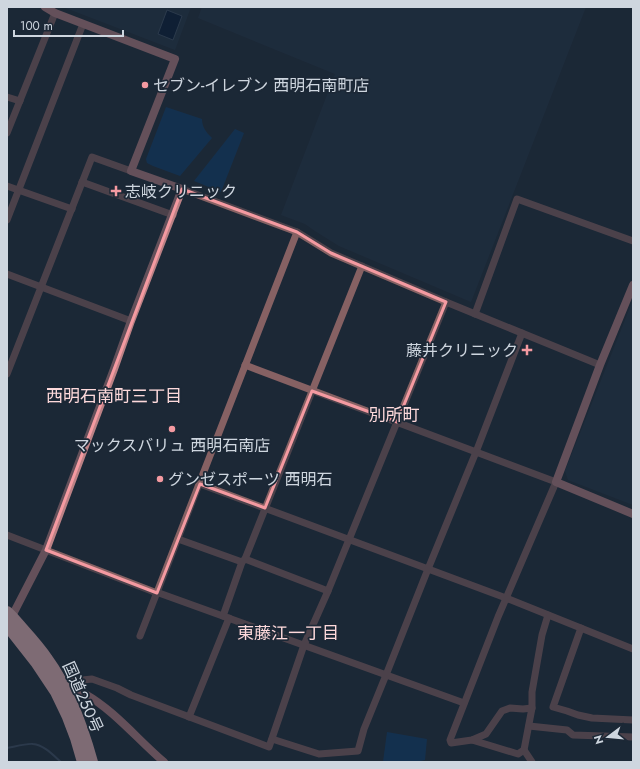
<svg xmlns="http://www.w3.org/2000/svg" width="640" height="769" viewBox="0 0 640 769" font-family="Jost,'Noto Sans JP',sans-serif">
  <rect width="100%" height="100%" fill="#1c2836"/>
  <g fill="#213244">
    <path d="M63 7H191L175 50Z"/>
    <path d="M202 7H586L471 302 339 246 315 231 305 224 281 215 335 74 198 18Z"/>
    <path d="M633 300V505L568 480 565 471Z"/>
  </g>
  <g fill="#0b3b6b">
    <path d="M166 107 202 119C202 127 206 132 212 138L180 176 153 166 147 163 146 159Z"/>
    <path d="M235 129 244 133 221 192 194 181Z"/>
    <path d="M387 732 427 739 425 760 415 762H383Z"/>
  </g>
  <path fill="#001531" stroke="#3e4f65" d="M167 10 182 16 173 40 158 34Z"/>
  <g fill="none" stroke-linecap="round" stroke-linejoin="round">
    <path stroke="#3e4f65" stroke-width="2" d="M7 748C13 747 28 743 33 744 44 745 53 755 61 762"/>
    <g stroke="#866163" stroke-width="7">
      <path d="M7 97 20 101"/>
      <path d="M7 133 55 13"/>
      <path d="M82 182 173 215"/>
      <path d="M7 186 72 209"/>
      <path d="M182 189 297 232 331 253 446 302 600 365"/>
      <path d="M7 220 83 24"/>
      <path d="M7 274 131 321"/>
      <path d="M475 314 517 199 633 241"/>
      <path d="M245 365 556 482 498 617 450 740 451 743 472 740 486 734 502 711 510 708 523 709 532 708"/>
      <path d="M7 374 92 157 131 171"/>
      <path d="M200 484 506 598 633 649"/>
      <path d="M7 535 157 593H159L464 703"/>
      <path d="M178 539 242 562"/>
      <path d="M245 559 328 591"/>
      <path d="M223 616 242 562 245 559 362 266"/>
      <path d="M581 628 553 707 567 711 578 715 592 718 633 720"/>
      <path d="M140 636C193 502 244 366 297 232"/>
      <path d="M64 687 73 681 92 679 117 688 131 695 269 747 304 645 328 591 446 302"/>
      <path d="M189 717 229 618"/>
      <path d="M529 726 567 730 573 735 633 737"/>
      <path d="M272 739 319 754 358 751 364 729 386 675 428 569 476 452 522 333"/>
      <path d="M472 740 518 754 524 750"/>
      <path d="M532 762 524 750 532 708V692L542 635 548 615"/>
    </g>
    <g stroke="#bc8185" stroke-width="8">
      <path d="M633 285 600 365 556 482 633 514"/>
      <path d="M10 620 46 550 114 369 131 321 182 189 131 171 175 59 55 13 45 7"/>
      <path d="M63 688 64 687C71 690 79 691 85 694 115 711 138 740 164 762"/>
    </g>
    <g stroke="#f5bdbf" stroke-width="12">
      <path d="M7 612 12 617C24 631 37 644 47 659 69 689 82 726 92 762"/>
      <path d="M7 625 36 662 56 692 68 717 76 738 83 762"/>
    </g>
  </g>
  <path d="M0 0H640V769H0ZM182 189 297 232 331 253 446 302 397 422 312 391 265 508 200 484 157 593 46 550Z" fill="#1c2836" fill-opacity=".55" fill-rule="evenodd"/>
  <path fill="none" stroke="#f49aa1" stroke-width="3" stroke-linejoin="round" d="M182 189 297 232 331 253 446 302 397 422 312 391 265 508 200 484 157 593 46 550Z"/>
  <g fill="#f49aa1" stroke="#1c2836" stroke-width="1.5">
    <circle cx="145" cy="85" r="4"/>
    <path d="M114 185h4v4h4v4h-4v4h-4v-4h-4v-4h4z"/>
    <path d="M525 344h4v4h4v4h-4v4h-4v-4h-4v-4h4z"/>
    <circle cx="172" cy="429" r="4"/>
    <circle cx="160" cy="479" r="4"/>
  </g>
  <g text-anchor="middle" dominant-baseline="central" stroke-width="3.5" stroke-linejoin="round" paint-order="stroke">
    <g font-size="16" fill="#ced6df" stroke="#1c2836" text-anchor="start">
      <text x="153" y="85">セブン-イレブン 西明石南町店</text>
      <text x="125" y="191">志岐クリニック</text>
      <text x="518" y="350" text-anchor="end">藤井クリニック</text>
      <text x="172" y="445" text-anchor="middle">マックスバリュ 西明石南店</text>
      <text x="168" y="479">グンゼスポーツ 西明石</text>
    </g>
    <g font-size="16" fill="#ced6df" stroke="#1c2836">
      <text transform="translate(83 697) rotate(66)">国道250号</text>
    </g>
    <g font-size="17" fill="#fdd9db" stroke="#1c2836">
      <text x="114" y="396">西明石南町三丁目</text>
      <text x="394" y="415">別所町</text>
      <text x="288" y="633">東藤江一丁目</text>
    </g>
  </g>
  <rect width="640" height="769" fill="none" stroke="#ced6df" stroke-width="16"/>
  <g transform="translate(608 737) rotate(254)" stroke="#1c2836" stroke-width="3" paint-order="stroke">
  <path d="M0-3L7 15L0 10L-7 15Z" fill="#ced6df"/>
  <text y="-6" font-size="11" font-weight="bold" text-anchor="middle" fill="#ced6df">N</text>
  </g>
  <path d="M14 30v6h109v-6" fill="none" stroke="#ced6df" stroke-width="2"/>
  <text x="20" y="30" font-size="12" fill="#ced6df" stroke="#1c2836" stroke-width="3" paint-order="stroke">100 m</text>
</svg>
